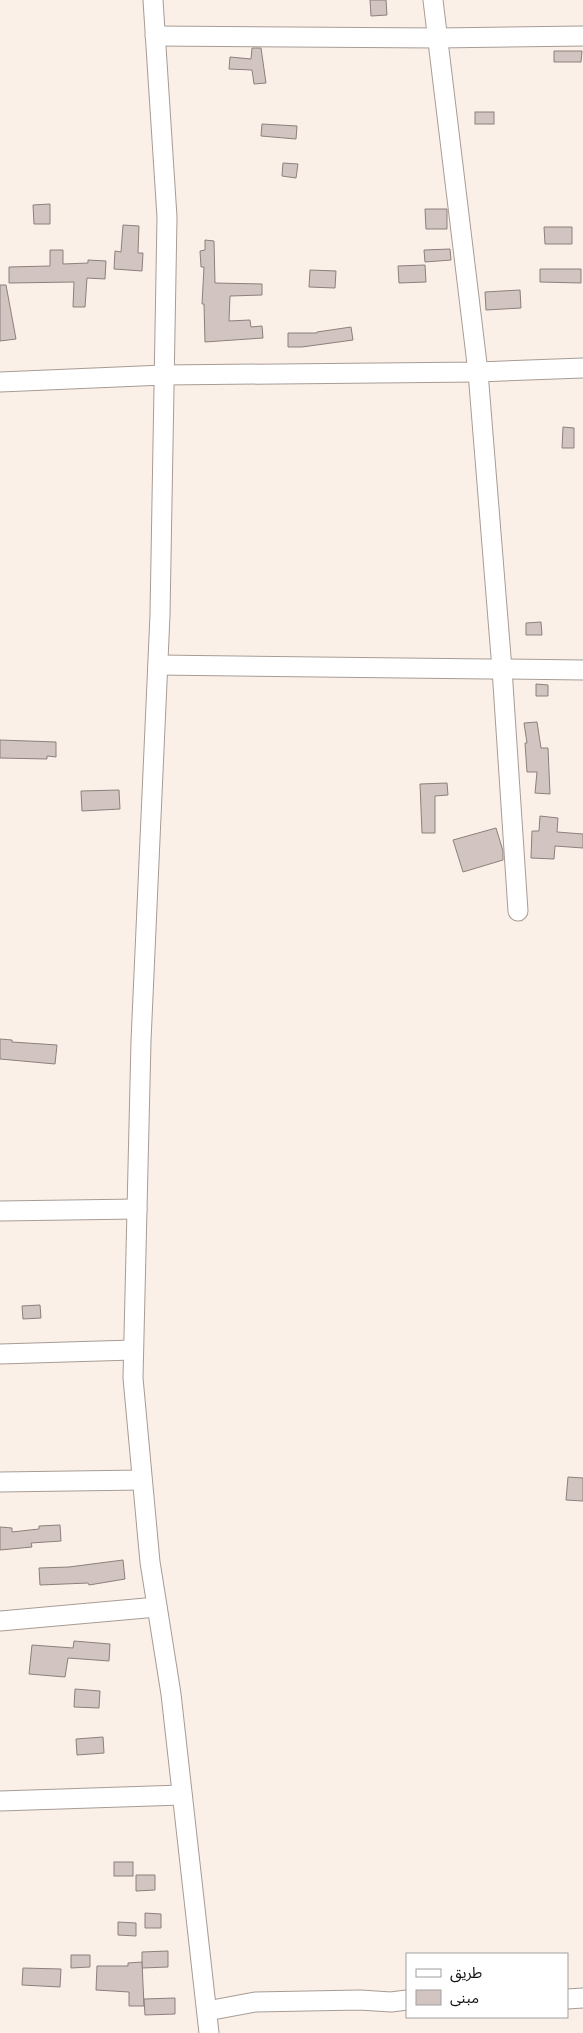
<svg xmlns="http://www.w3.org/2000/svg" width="583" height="2033" viewBox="0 0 583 2033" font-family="Quicksand,'Noto Sans Arabic',sans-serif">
  <rect width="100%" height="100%" fill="#fbf0e8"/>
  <g fill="#d2c5c1" stroke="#8c807c">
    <path d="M370 0H386L387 15 371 16Z"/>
    <path d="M252 48H261L266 83 254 84 252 70 229 69 230 57 251 59Z"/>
    <path d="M554 51H582L581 62H554Z"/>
    <rect x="475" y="112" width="19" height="12"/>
    <path d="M262 124 297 126 296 139 261 136Z"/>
    <path d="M283 163 298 164 296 178 282 176Z"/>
    <path d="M50 204V224H34L33 205Z"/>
    <path d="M425 209H447V229H426Z"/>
    <path d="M123 225 139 226 138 253H143L142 271 114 269 115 251 121 252Z"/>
    <path d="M544 227H572V244H545Z"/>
    <path d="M205 240 214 241 215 283 262 284V295L230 296 229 321 250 320 251 327 262 326 263 338 205 342 204 304H202L204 267H201L200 251 205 250Z"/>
    <path d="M450 249 451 260 425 262 424 250Z"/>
    <path d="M50 250H63V264L88 263V260L106 261 105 279 87 278 85 307H73L74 282 9 283V267L50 266Z"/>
    <path d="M425 265 426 282 399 283 398 266Z"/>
    <path d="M540 269H581V283L540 282Z"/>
    <path d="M310 270 336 271 335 288 309 287Z"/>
    <path d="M0 285H6L16 339 0 341Z"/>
    <path d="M520 290 521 308 486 310 485 292Z"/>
    <path d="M351 327 353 340 302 347H288V333H317V332Z"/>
    <path d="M563 427 574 428V448H562Z"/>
    <path d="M541 622 542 635H526V623Z"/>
    <path d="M536 684 548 685V696H536Z"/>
    <path d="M537 722 541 748H548L550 794 535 793 537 772H527L525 743H527L524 723Z"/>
    <path d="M0 740 56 742V757L47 756V759L0 758Z"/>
    <path d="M447 783 448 795 435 796V833H422L420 784Z"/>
    <path d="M119 790 120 809 82 811 81 791Z"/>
    <path d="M540 816 558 818 557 832 583 834V848L555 846 554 859 531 858 532 831H539Z"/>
    <path d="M496 828 503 851V860L463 872 453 840Z"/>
    <path d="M0 1039 12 1040V1042L57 1045 55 1064 0 1059Z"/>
    <path d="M40 1305 41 1318 23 1319 22 1306Z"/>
    <path d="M568 1477 583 1478V1501L566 1500Z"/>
    <path d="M60 1525 61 1541 31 1543 32 1547 0 1550V1527L12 1528V1532L39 1529V1526Z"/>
    <path d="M123 1560 125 1579 89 1585 88 1583 40 1585 39 1568 69 1567Z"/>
    <path d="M74 1641 110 1644 109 1661 68 1658 65 1677 29 1674 32 1645 73 1648Z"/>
    <path d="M75 1689 100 1691 99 1708 74 1707Z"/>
    <path d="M103 1737 104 1753 77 1755 76 1739Z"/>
    <rect x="114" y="1862" width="19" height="14"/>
    <path d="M136 1875H155V1890L136 1891Z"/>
    <path d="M145 1913 161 1914V1928H145Z"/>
    <path d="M118 1922 136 1923V1936L118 1935Z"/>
    <path d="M168 1951V1967L142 1968V1952Z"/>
    <path d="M71 1955H90V1967L71 1968Z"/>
    <path d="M142 1962 144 2006H129V1992L96 1990 97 1966H128V1963Z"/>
    <path d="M23 1968 61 1969 60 1987 22 1985Z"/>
    <path d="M175 1998V2014L145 2015 144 1999Z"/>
  </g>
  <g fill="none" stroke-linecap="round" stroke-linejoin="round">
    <defs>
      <g id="minor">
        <path d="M153 0 167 217 160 615 141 1041 133 1378 150 1562 171 1694 209 2033"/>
        <path d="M433 0 478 372 502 669 518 911"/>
        <path d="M155 36 437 38 583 36"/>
        <path d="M0 382 164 375 478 372 583 368"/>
        <path d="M158 665 583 670"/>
        <path d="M0 1211 137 1209"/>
        <path d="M0 1354 133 1350"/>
        <path d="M0 1482 142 1480"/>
        <path d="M0 1621 157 1607"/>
        <path d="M0 1801 182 1795"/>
        <path d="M567 1999 583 1998"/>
        <path d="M207 2011 255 2002 360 2000 391 2002 407 2000"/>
      </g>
    </defs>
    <use href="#minor" stroke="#a79c95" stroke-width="21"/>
    <use href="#minor" stroke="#fff" stroke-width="19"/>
  </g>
  <rect x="406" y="1953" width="162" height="65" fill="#ffffff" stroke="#a09f9e"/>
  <rect x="416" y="1969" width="25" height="8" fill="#ffffff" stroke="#a09f9e"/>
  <text x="450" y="1978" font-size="15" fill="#120f0c">طريق</text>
  <rect x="416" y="1990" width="25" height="15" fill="#d2c5c1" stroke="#a09f9e"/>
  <text x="450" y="2003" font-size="15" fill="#120f0c">مبنى</text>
</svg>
